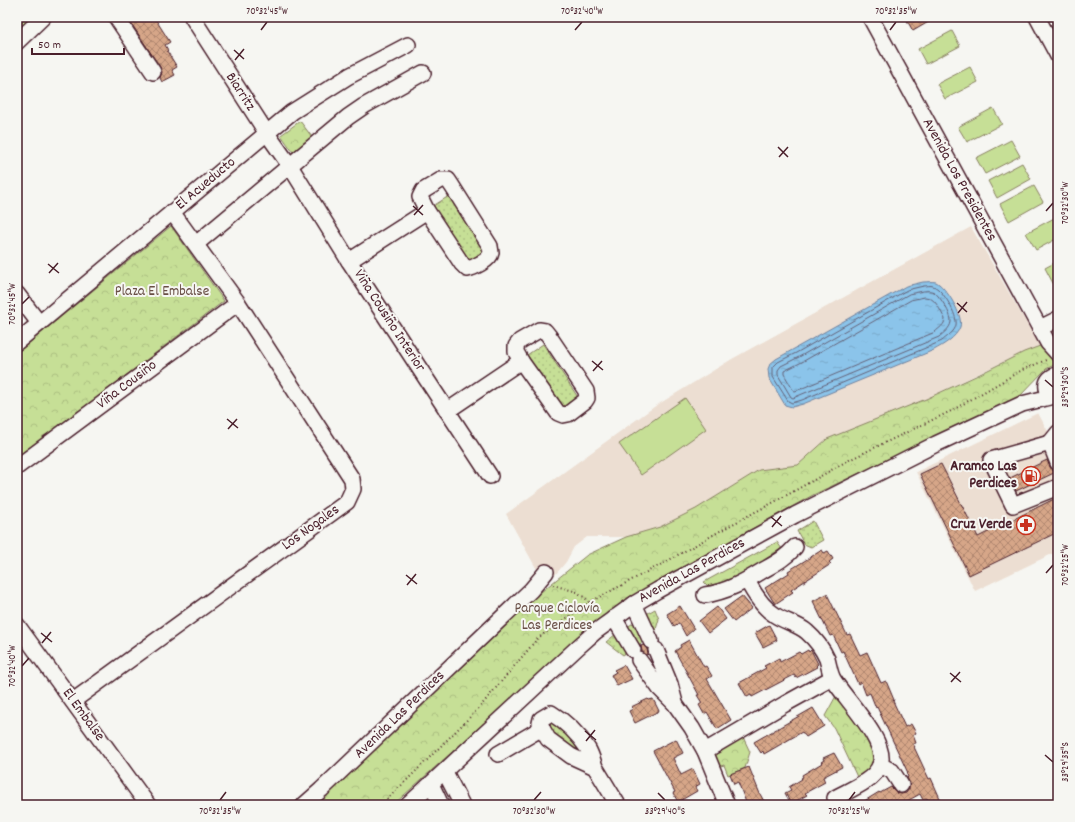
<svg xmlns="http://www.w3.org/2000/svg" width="1075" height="822" viewBox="0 0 1075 822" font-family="Dekko,sans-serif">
  <defs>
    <pattern id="grass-dots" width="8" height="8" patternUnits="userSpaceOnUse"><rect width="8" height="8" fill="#c6df96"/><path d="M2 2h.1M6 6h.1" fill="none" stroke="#acbf81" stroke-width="1.8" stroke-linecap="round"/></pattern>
    <pattern id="park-crowns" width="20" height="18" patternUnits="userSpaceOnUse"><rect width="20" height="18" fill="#c6df96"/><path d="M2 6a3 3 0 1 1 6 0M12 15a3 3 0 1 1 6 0" fill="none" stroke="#acbf81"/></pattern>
    <pattern id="water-ripples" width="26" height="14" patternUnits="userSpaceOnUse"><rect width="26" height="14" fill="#8bc4ea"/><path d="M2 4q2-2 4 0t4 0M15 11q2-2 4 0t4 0" fill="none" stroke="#79a8c9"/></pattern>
    <pattern id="building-cross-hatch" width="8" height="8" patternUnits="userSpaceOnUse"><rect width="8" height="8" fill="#d6a688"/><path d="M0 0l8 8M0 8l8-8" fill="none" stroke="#b0876f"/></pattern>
  </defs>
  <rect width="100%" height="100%" fill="#f6f6f2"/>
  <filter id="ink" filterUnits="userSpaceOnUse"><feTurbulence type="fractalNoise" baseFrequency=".025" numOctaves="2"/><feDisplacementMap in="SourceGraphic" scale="8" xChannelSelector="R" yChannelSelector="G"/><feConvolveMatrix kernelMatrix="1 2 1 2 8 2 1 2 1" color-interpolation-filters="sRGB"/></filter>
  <g filter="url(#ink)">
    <g fill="#ecded2">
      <path d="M971 227 1040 346 1024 352 926 399 827 439 798 465 759 470 696 509 660 527 626 537H587L574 547 566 562 555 575 536 568 506 514 654 407 732 359Z"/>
      <path d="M1038 413 1058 450V551L975 591 916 472Z"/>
    </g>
    <g fill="url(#grass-dots)" stroke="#887f60">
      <path d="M17 17H35L17 31Z"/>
      <path d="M449 196 485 250 469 261 433 206Z"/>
      <path d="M543 344 579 399 563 410 527 355Z"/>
      <path d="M813 521 823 540 811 547 804 544 797 531Z"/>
      <path d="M655 609 659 619 654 636 643 616Z"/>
      <path d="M635 622 645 641 638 645 627 627Z"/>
      <path d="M616 634 626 653 623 655 606 642Z"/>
      <path d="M551 718 584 750 581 756 561 746 546 721Z"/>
    </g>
    <g fill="url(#park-crowns)" stroke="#887f60">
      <path d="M300 121 312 137 293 152 281 135Z"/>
      <path d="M171 226 224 301 17 458V353Z"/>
      <path d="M1058 331V363L1046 369 1018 398 813 495 653 584 622 604 576 641 393 805H313L536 596 587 555 626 537 660 527 696 509 759 470 798 465 827 439 926 399 978 375 1024 352 1040 346Z"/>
      <path d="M777 542 782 549 783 555 725 586 709 587 704 582Z"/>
      <path d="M836 696 847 707 875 750 874 765 858 779 834 728 825 716Z"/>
      <path d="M743 737 750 752 745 768 728 775 724 765 718 767 712 753Z"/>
    </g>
    <g fill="#c6df96" stroke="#887f60">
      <path d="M952 31 960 46 926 64 918 49Z"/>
      <path d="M970 67 978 82 945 99 937 84Z"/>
      <path d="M993 108 1002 124 967 142 958 127Z"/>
      <path d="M1011 140 1020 156 985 174 976 158Z"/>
      <path d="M1022 163 1031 179 997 198 988 181Z"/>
      <path d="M1034 186 1043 202 1009 221 1000 204Z"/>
      <path d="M1058 216V238L1036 250 1026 233Z"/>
      <path d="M1058 261V283L1054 285 1045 268Z"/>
      <path d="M685 398 706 429 641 475 619 444Z"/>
    </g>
    <path fill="url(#water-ripples)" stroke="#71829e" d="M923 282C927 282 932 281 936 282 946 287 964 316 960 327 956 338 943 345 934 350L803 404 792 407 785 405 769 378 768 369 770 364 776 359 794 349 906 286Z"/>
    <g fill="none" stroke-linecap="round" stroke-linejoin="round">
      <g stroke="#646177" stroke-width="1">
        <path d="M924 286C926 286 931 285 933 286 943 289 958 316 956 325 955 332 946 337 942 341L802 400 792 403 788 401 773 377V367L778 362 796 353 907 290Z"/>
        <path d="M924 291C927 291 930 290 934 292 940 296 952 315 951 322 950 329 943 333 939 337L800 395 793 398 791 397 778 375V370L781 366 799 357 909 294Z"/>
        <path d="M925 297C936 297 940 311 945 319 945 325 939 328 935 332L798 390 795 391 793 390 784 374V371L802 362 911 300Z"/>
      </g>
    </g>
    <g fill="url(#building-cross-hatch)" stroke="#4a1f2b">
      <path d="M127 17H154L170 42 165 45 168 50 167 51 177 67 172 70 175 75 162 82 160 78 162 72 160 67Z"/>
      <path d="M905 17H937L913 31Z"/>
      <path d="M1047 460 1050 467 1052 470 1056 472 1016 491 1010 478Z"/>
      <path d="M941 464 978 537 1058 497V532L969 575 920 474Z"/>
      <path d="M822 550 824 553 828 551 833 559 829 562 831 564 791 590 793 592 775 604 765 588 789 573 788 571Z"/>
      <path d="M827 594 847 635 850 634 860 655 867 652 881 683 886 681 894 700 893 701 905 727 911 724 916 733 913 735 916 743 913 744 915 747H914L929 779 931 778 943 805H930L927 798 923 800 920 794 900 805H858L879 792 880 793 891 787 897 793 901 794 906 793 909 789 910 784 907 778 908 777 907 774 908 773 877 707 876 708 870 693 866 695 861 682 858 684 843 651 841 652 833 635 830 636 813 601Z"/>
      <path d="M742 596 752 608 734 622 724 609Z"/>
      <path d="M680 606 694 629 686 636 679 623 674 626 667 614Z"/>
      <path d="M717 607 726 619 708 633 699 621Z"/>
      <path d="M769 625 777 640 763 647 755 633Z"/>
      <path d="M689 640 704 667 706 666 712 676 707 679 731 720 717 729 707 712 704 714 699 705 702 703 697 695H699L675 651 681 647 680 645Z"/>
      <path d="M643 645 647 649 648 654 647 655 642 652 641 646Z"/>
      <path d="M808 650 809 652 811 650 818 664 816 666 817 667 796 678 794 675 752 697 751 695 747 697 739 683 766 668 764 666 779 658 780 662 799 652 801 654Z"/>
      <path d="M624 665 632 679 617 686 611 675 616 672 614 670Z"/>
      <path d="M648 699 649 700 653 699 659 711 635 723 629 711 633 709 631 707Z"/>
      <path d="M813 708 824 726 806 737 802 732 764 754 763 751 761 753 754 742Z"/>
      <path d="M676 739 683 753 673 758 681 775 693 769 700 784 695 787 697 791 678 802 673 793 675 792 653 751Z"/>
      <path d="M834 753 842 767 823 777 825 782 805 793 807 795 791 804 785 793 791 790 789 787 802 779 801 778 803 777 802 775 822 763 821 762 824 760 823 758Z"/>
      <path d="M749 767 760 794 766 805H747L738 782 734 784 730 774Z"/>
    </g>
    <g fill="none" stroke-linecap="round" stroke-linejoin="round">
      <defs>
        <g id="minor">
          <path d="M116 17 153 72"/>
          <path d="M192 17 266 132 290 166 349 261 490 476"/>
          <path d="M870 17 1048 343 1058 354"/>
          <path d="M1037 17 1058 56"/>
          <path d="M17 42 43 17"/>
          <path d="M441 180H448L452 186 490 246C490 247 491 252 491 253 490 260 473 268 467 269L462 264 427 211 420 197 423 191Z"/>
          <path d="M196 244 348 117 364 106 423 73"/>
          <path d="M349 261 427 211"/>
          <path d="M17 294 39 323"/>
          <path d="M1040 328 1058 319"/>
          <path d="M539 330 545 331 549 336 586 391 587 398 585 401 568 414 563 415 558 413 521 361 516 352V346L520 341Z"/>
          <path d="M17 342 292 112 349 76 408 45"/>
          <path d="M1058 375C1043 377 1043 395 1058 397"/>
          <path d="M447 411 521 361"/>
          <path d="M1058 433 1050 443 991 460 1013 505 1058 487"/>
          <path d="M1050 443 1058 463"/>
          <path d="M17 467 238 303"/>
          <path d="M747 580C754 594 762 607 775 615 785 622 798 624 807 632 815 639 823 650 827 659 829 666 830 674 833 679 844 698 889 742 880 765 874 781 849 790 835 798"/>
          <path d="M705 595C726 592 744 582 762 571 774 564 786 558 795 547"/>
          <path d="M634 604 651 641"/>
          <path d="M614 618 633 650"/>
          <path d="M17 625 148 805"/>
          <path d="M656 650 670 684 675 703"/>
          <path d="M639 660 660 689 675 704 692 728 705 751 727 805"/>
          <path d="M73 701 347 502 353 489 352 479 238 303 172 212"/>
          <path d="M705 751 785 704 832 678"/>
          <path d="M498 754 542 728"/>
          <path d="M880 765 892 771 901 785"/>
          <path d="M595 767C593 761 591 754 588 749 579 735 566 722 551 713L541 719 540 723 543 730 548 739 571 756 595 767 618 805"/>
          <path d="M445 772 462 805"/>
          <path d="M431 784 441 805"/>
          <path d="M304 805 321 790 531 590 546 572"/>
          <path d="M408 805 577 648 595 632 634 604 658 590 795 515 936 444 1022 404 1054 396"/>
        </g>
      </defs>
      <use href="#minor" stroke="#4a1f2b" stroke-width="18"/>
      <g stroke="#4a1f2b" stroke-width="2" stroke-dasharray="1 3" stroke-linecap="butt">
        <path d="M553 585 577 592 585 598 600 612"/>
        <path d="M381 805 409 778 479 708 538 638 590 602 662 564 729 526 789 494 849 460 951 411 1022 370 1046 360"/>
      </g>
      <use href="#minor" stroke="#f6f6f2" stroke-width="15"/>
    </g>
  </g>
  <path fill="none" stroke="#4a1f2b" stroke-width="1.5" d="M261 30 267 22M575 30 582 22M890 30 896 22M234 50 244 59M235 60 244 49M778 147 788 157M779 157 788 147M413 206 423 215M1046 211 1053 203M414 215 423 205M48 264 59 273M49 273 58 263M957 303 967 312M22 304 29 297M958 313 967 302M592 361 603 370M593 371 602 361M1045 380 1053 387M227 419 238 428M228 429 237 419M771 517 782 526M772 527 781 516M1046 573 1053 565M406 575 417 584M407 585 416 574M41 633 52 642M42 643 51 632M22 666 29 658M950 673 961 682M951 682 960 672M585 731 596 740M586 741 595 730M1045 755 1053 762M658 793 665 800M220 800 226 792M534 800 541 792M849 800 855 792"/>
  <defs>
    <symbol id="fuel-ring" viewBox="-11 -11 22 22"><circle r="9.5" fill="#f6f6f2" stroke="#c8321e" stroke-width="1.5"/><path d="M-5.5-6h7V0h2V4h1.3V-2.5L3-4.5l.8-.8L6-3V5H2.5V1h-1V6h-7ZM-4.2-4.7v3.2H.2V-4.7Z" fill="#c8321e"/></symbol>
    <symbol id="pharmacy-ring" viewBox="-11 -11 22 22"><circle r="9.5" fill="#f6f6f2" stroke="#c8321e" stroke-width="1.5"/><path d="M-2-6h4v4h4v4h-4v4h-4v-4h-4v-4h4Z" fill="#c8321e"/></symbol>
  </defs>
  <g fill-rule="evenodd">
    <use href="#fuel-ring" x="1020" y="465" width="22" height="22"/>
    <use href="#pharmacy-ring" x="1015" y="514" width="22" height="22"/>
  </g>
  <g text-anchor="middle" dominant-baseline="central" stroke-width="4" stroke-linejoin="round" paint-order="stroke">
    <g font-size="15" fill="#4a1f2b" stroke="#f6f6f2">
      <text transform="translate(240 92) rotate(57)">Biarritz</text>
      <text transform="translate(959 180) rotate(61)">Avenida Los Presidentes</text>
      <text transform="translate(206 184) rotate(-40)">El Acueducto</text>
      <text transform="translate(389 321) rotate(57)">Viña Cousiño Interior</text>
      <text transform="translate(127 385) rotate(-37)">Viña Cousiño</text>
      <text transform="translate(311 528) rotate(-36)">Los Nogales</text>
      <text transform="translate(692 571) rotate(-29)">Avenida Las Perdices</text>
      <text transform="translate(83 715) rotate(54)">El Embalse</text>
      <text transform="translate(400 715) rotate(-44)">Avenida Las Perdices</text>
    </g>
    <g font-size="15" fill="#694f46" stroke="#f6f6f2">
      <text x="162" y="292">Plaza El Embalse</text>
      <text x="557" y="609">Parque Ciclovía<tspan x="557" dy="17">Las Perdices</tspan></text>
    </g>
    <g font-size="15" font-weight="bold" fill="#4a1f2b" stroke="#f6f6f2" text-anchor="end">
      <text x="1017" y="467">Aramco Las<tspan x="1017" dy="17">Perdices</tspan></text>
      <text x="1012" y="525">Cruz Verde</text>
    </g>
  </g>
  <rect width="1075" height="822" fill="none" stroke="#f6f6f2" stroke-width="44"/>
  <path d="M32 48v6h92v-6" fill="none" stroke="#4a1f2b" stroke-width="2"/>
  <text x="38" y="48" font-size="12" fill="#4a1f2b" stroke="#f6f6f2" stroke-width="3" paint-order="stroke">50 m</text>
  <rect x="22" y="22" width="1031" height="778" fill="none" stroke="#4a1f2b" stroke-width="1.5"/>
  <g font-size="10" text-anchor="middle" fill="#4a1f2b">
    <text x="267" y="14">70°32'45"W</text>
    <text x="582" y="14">70°32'40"W</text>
    <text x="896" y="14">70°32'35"W</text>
    <text transform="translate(1064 203) rotate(-90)" y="4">70°32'30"W</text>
    <text transform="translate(11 304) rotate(-90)" y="4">70°32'45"W</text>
    <text transform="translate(1064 387) rotate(-90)" y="4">33°29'30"S</text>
    <text transform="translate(1064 565) rotate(-90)" y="4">70°32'25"W</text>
    <text transform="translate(11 666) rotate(-90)" y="4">70°32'40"W</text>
    <text transform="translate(1064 762) rotate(-90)" y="4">33°29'35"S</text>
    <text x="220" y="814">70°32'35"W</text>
    <text x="534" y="814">70°32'30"W</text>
    <text x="665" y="814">33°29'40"S</text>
    <text x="849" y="814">70°32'25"W</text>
  </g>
</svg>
